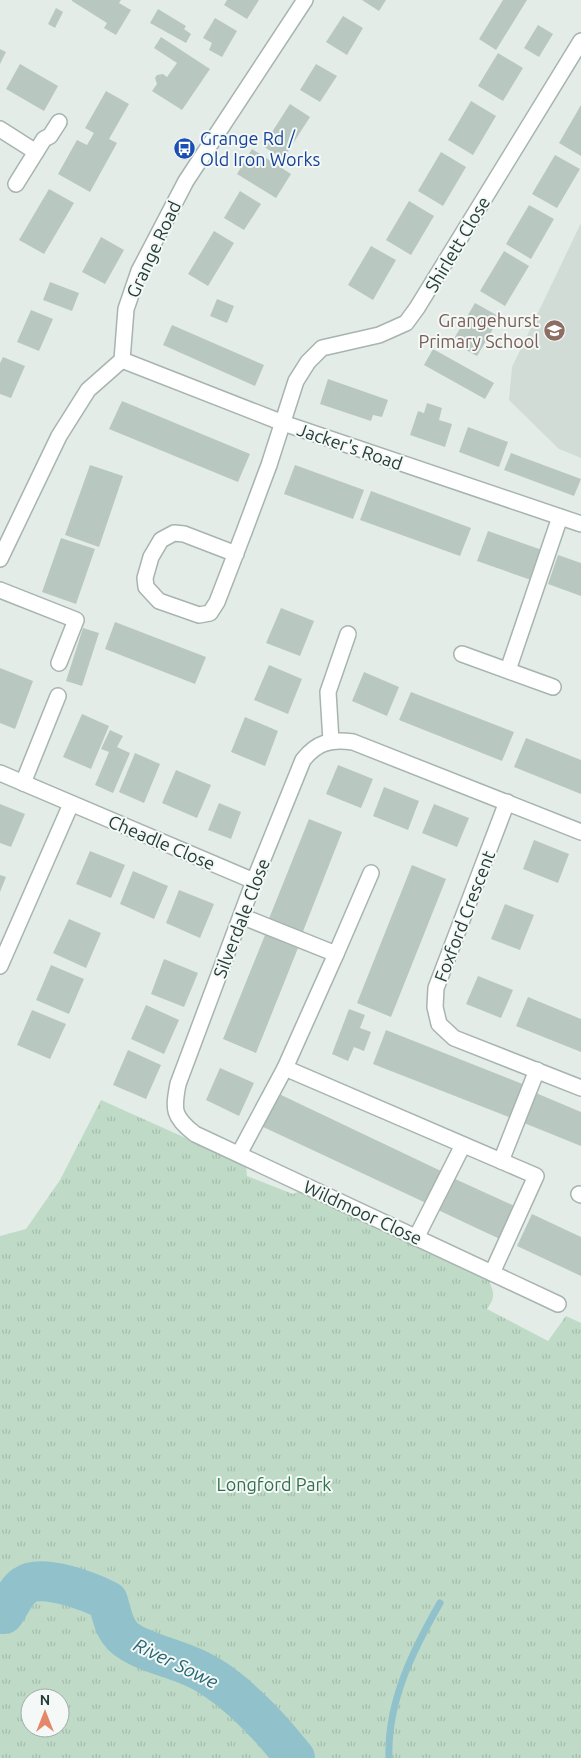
<svg xmlns="http://www.w3.org/2000/svg" width="581" height="1758" viewBox="0 0 581 1758" font-family="Ubuntu,sans-serif">
  <defs>
    <pattern id="grass-tufts" width="24" height="20" patternUnits="userSpaceOnUse" patternTransform="scale(1.25)"><rect width="24" height="20" fill="#bfdbc7"/><path d="M3 7l-1-3M5 7V3M7 7l1-3M15 17l-1-3M17 17v-4M19 17l1-3" fill="none" stroke="#a4bdac"/></pattern>
  </defs>
  <rect width="100%" height="100%" fill="#e4ece8"/>
  <path fill="#d2dcd7" d="M581 223V458L559 449 509 400 512 367Z"/>
  <path fill="url(#grass-tufts)" fill-rule="evenodd" d="M101 1100 246 1165 247 1176 293 1194 300 1191 488 1279C494 1292 496 1297 487 1309L548 1341 566 1316 581 1323V1758H0V1236L26 1229 60 1180ZM30 1698H60V1728H30Z"/>
  <g fill="none" stroke-linecap="round" stroke-linejoin="round">
    <path stroke="#91c2cc" stroke-width="7" d="M389 1758C387 1702 413 1650 440 1603"/>
    <path stroke="#91c2cc" stroke-width="40" d="M0 1614H4C10 1605 16 1591 25 1585 42 1573 91 1592 108 1601 111 1612 113 1624 120 1633 130 1648 169 1657 185 1664 196 1668 207 1674 216 1680 247 1701 272 1729 295 1758"/>
  </g>
  <g fill="#b9c7c1">
    <path d="M72 0H121L119 3 131 10 116 35 104 28 107 23 72 1Z"/>
    <path d="M227 0H259L247 19 224 5Z"/>
    <path d="M362 0H386L379 11Z"/>
    <path d="M503 0H527L496 50 479 39Z"/>
    <path d="M56 8 63 12 55 28 48 24Z"/>
    <path d="M158 9 186 26 184 29 191 34 186 43 150 23Z"/>
    <path d="M343 16 363 28 347 55 326 42Z"/>
    <path d="M215 18 237 31 222 57 209 50 212 43 203 38Z"/>
    <path d="M538 25 553 34 539 57 524 48Z"/>
    <path d="M161 37 210 69 182 110 152 91 157 84 155 78 157 75 163 74 167 77 177 63 154 48Z"/>
    <path d="M0 49 6 52 0 64Z"/>
    <path d="M498 53 523 68 503 101 478 86Z"/>
    <path d="M20 64 58 86 44 111 6 89Z"/>
    <path d="M316 64 337 76 320 102 300 90Z"/>
    <path d="M106 91 129 104 109 139 117 143 90 192 58 174 77 140 87 145 94 133 85 128Z"/>
    <path d="M471 101 496 116 473 155 448 140Z"/>
    <path d="M290 104 310 117 283 159 263 146Z"/>
    <path d="M581 105V156L559 143Z"/>
    <path d="M252 149 291 174 276 198 237 174Z"/>
    <path d="M441 152 466 167 443 206 418 191Z"/>
    <path d="M555 155 580 169 557 208 532 194Z"/>
    <path d="M49 189 74 203 44 254 19 240Z"/>
    <path d="M240 191 261 204 244 230 224 218Z"/>
    <path d="M409 201 434 216 411 255 386 240Z"/>
    <path d="M529 205 554 219 531 259 506 244Z"/>
    <path d="M214 231 234 243 208 286 188 274Z"/>
    <path d="M101 237 124 250 105 284 82 272Z"/>
    <path d="M371 246 396 260 373 300 348 285Z"/>
    <path d="M504 251 529 266 505 306 480 291Z"/>
    <path d="M50 282 79 293 72 311 43 300Z"/>
    <path d="M217 299 234 306 227 323 210 316Z"/>
    <path d="M475 303 500 317 477 356 452 342Z"/>
    <path d="M31 310 53 319 39 351 17 342Z"/>
    <path d="M172 325 264 365 255 386 163 345Z"/>
    <path d="M433 349 494 383 485 399 424 365Z"/>
    <path d="M3 357 25 366 11 398 0 394V363Z"/>
    <path d="M328 379 388 400 382 417 373 415 371 421 320 404Z"/>
    <path d="M122 401 250 454 238 482 109 429Z"/>
    <path d="M427 403 442 408 439 420 452 424 445 447 410 435 418 411 424 413Z"/>
    <path d="M468 427 508 442 499 467 459 452Z"/>
    <path d="M511 453 581 479 574 496 504 470Z"/>
    <path d="M90 465 123 476 99 547 65 535Z"/>
    <path d="M295 465 364 490 353 519 284 494Z"/>
    <path d="M371 491 471 528 460 556 360 520Z"/>
    <path d="M488 531 542 550 531 580 477 561Z"/>
    <path d="M61 538 95 549 76 604 42 592Z"/>
    <path d="M558 555 581 563V596L548 584Z"/>
    <path d="M281 608 314 621 300 656 266 643Z"/>
    <path d="M115 622 206 657 195 684 105 649Z"/>
    <path d="M83 628 99 633 82 686 66 681Z"/>
    <path d="M269 665 302 679 288 714 254 700Z"/>
    <path d="M0 668 33 681 15 729 0 723Z"/>
    <path d="M364 672 399 687 387 716 352 701Z"/>
    <path d="M411 692 514 732 502 761 399 720Z"/>
    <path d="M82 714 109 726 91 769 63 757Z"/>
    <path d="M245 717 278 731 265 766 231 752Z"/>
    <path d="M110 730 123 736 117 747 130 753 113 793 95 785 109 752 101 749Z"/>
    <path d="M526 738 581 760V794L514 767Z"/>
    <path d="M135 753 160 764 144 803 119 792Z"/>
    <path d="M338 765 373 779 361 808 326 794Z"/>
    <path d="M176 770 211 785 197 818 162 803Z"/>
    <path d="M384 787 419 801 408 830 373 816Z"/>
    <path d="M219 803 241 812 231 839 208 830Z"/>
    <path d="M0 804 25 814 11 847 0 843Z"/>
    <path d="M434 804 469 818 457 847 422 833Z"/>
    <path d="M309 819 342 832 302 934 268 921Z"/>
    <path d="M534 840 569 854 558 883 523 869Z"/>
    <path d="M90 851 125 865 111 898 76 884Z"/>
    <path d="M412 865 446 879 391 1017 357 1003Z"/>
    <path d="M133 871 168 886 154 919 120 904Z"/>
    <path d="M0 875 6 877 0 892Z"/>
    <path d="M179 890 214 904 200 938 166 923Z"/>
    <path d="M505 904 534 915 520 950 491 939Z"/>
    <path d="M69 919 101 933 86 968 53 953Z"/>
    <path d="M265 935 298 948 256 1053 223 1039Z"/>
    <path d="M164 959 198 973 184 1007 151 994Z"/>
    <path d="M51 965 84 979 69 1014 36 1000Z"/>
    <path d="M478 976 513 990 501 1018 466 1004Z"/>
    <path d="M528 997 581 1019V1052L516 1026Z"/>
    <path d="M146 1005 179 1020 164 1054 131 1039Z"/>
    <path d="M349 1009 365 1015 360 1028 371 1032 364 1051 354 1047 348 1061 332 1054Z"/>
    <path d="M32 1010 66 1024 50 1059 17 1045Z"/>
    <path d="M386 1030 525 1085 511 1118 373 1064Z"/>
    <path d="M128 1050 161 1065 146 1099 113 1085Z"/>
    <path d="M220 1068 254 1083 239 1116 206 1100Z"/>
    <path d="M277 1093 441 1171 426 1203 261 1126Z"/>
    <path d="M536 1093 581 1112V1146L524 1123Z"/>
    <path d="M453 1178 519 1208 504 1241 438 1210Z"/>
    <path d="M532 1214 581 1237V1276L517 1246Z"/>
  </g>
  <g fill="none" stroke-linecap="round" stroke-linejoin="round">
    <defs>
      <g id="minor">
        <path d="M0 129 36 152"/>
        <path d="M16 184 44 139 50 136 59 122"/>
        <path d="M122 360 283 423 581 524"/>
        <path d="M236 554 184 534 174 533 161 540 151 557 145 578 146 587 159 601 199 615 210 613 217 602 244 532 269 465 296 381 308 362 322 348 379 335 406 323 417 308 581 41"/>
        <path d="M0 559 59 436 88 390 122 360 126 309 139 271 186 181 305 0"/>
        <path d="M0 590 76 620 59 663"/>
        <path d="M462 654 553 687"/>
        <path d="M508 670 560 517"/>
        <path d="M331 741 328 692 348 634"/>
        <path d="M0 773 254 881"/>
        <path d="M23 783 58 696"/>
        <path d="M507 802 436 988 435 1007 439 1024 454 1038 581 1088"/>
        <path d="M241 916 336 954 371 873"/>
        <path d="M336 954 285 1068 536 1176 492 1273"/>
        <path d="M0 966 71 804"/>
        <path d="M239 1154 285 1068"/>
        <path d="M501 1161 537 1070"/>
        <path d="M579 1194 581 1195"/>
        <path d="M416 1238 463 1145"/>
        <path d="M558 1304 195 1134C173 1117 173 1110 178 1084L254 881 303 760C317 742 331 739 353 742L581 832"/>
      </g>
    </defs>
    <use href="#minor" stroke="#a7b4af" stroke-width="18"/>
    <use href="#minor" stroke="#fff" stroke-width="15"/>
  </g>
  <defs>
    <symbol id="bus-disc" viewBox="-11 -11 22 22"><circle r="9.5" fill="#1a4fb4" stroke="#f4f9f7"/><path d="M-5-6H5V4H4V6H2V4H-2V6H-4V4H-5ZM-3.5-4V0h7V-4ZM-3.5 1.2v1.5H-2V1.2ZM2 1.2v1.5H3.5V1.2Z" fill="#fff"/></symbol>
    <symbol id="school-disc" viewBox="-11 -11 22 22"><circle r="9.5" fill="#8d6e63" stroke="#f4f9f7"/><path d="M0-5L7-2L0 1L-7-2ZM-4 1L0 2.5L4 1V4Q0 6-4 4Z" fill="#fff"/></symbol>
  </defs>
  <g fill-rule="evenodd">
    <use href="#bus-disc" x="172" y="136" width="25" height="25"/>
    <use href="#school-disc" x="542" y="318" width="25" height="25"/>
  </g>
  <g text-anchor="middle" dominant-baseline="central" stroke-width="4" stroke-linejoin="round" paint-order="stroke">
    <g font-size="18" fill="#164399" stroke="#f4f9f7" text-anchor="start">
      <text x="200" y="138">Grange Rd /<tspan x="200" dy="21">Old Iron Works</tspan></text>
    </g>
    <g font-size="18" fill="#253c36" stroke="#f4f9f7">
      <text transform="translate(457 244) rotate(-59)">Shirlett Close</text>
      <text transform="translate(153 249) rotate(-65)">Grange Road</text>
      <text transform="translate(350 446) rotate(19)">Jacker's Road</text>
      <text transform="translate(162 842) rotate(23)">Cheadle Close</text>
      <text transform="translate(464 916) rotate(-69)">Foxford Crescent</text>
      <text transform="translate(241 918) rotate(-69)">Silverdale Close</text>
      <text transform="translate(363 1212) rotate(25)">Wildmoor Close</text>
    </g>
    <g font-size="18" fill="#785e54" stroke="#f4f9f7" text-anchor="end">
      <text x="539" y="320">Grangehurst<tspan x="539" dy="21">Primary School</tspan></text>
    </g>
    <g font-size="18" fill="#336f4a" stroke="#f4f9f7">
      <text x="274" y="1484">Longford Park</text>
    </g>
    <g font-size="19" font-style="italic" fill="#256572" stroke="#f4f9f7">
      <text transform="translate(176 1663) rotate(26)">River Sowe</text>
    </g>
  </g>
  <g transform="translate(45 1713)"><circle r="24" fill="#f4f9f7" stroke="#a1adaa"/>
  <path d="M0-4L9 19L0 12L-9 19Z" fill="#e58869"/>
  <text y="-8" font-size="14" font-weight="bold" text-anchor="middle" fill="#253c36">N</text>
  </g>
</svg>
